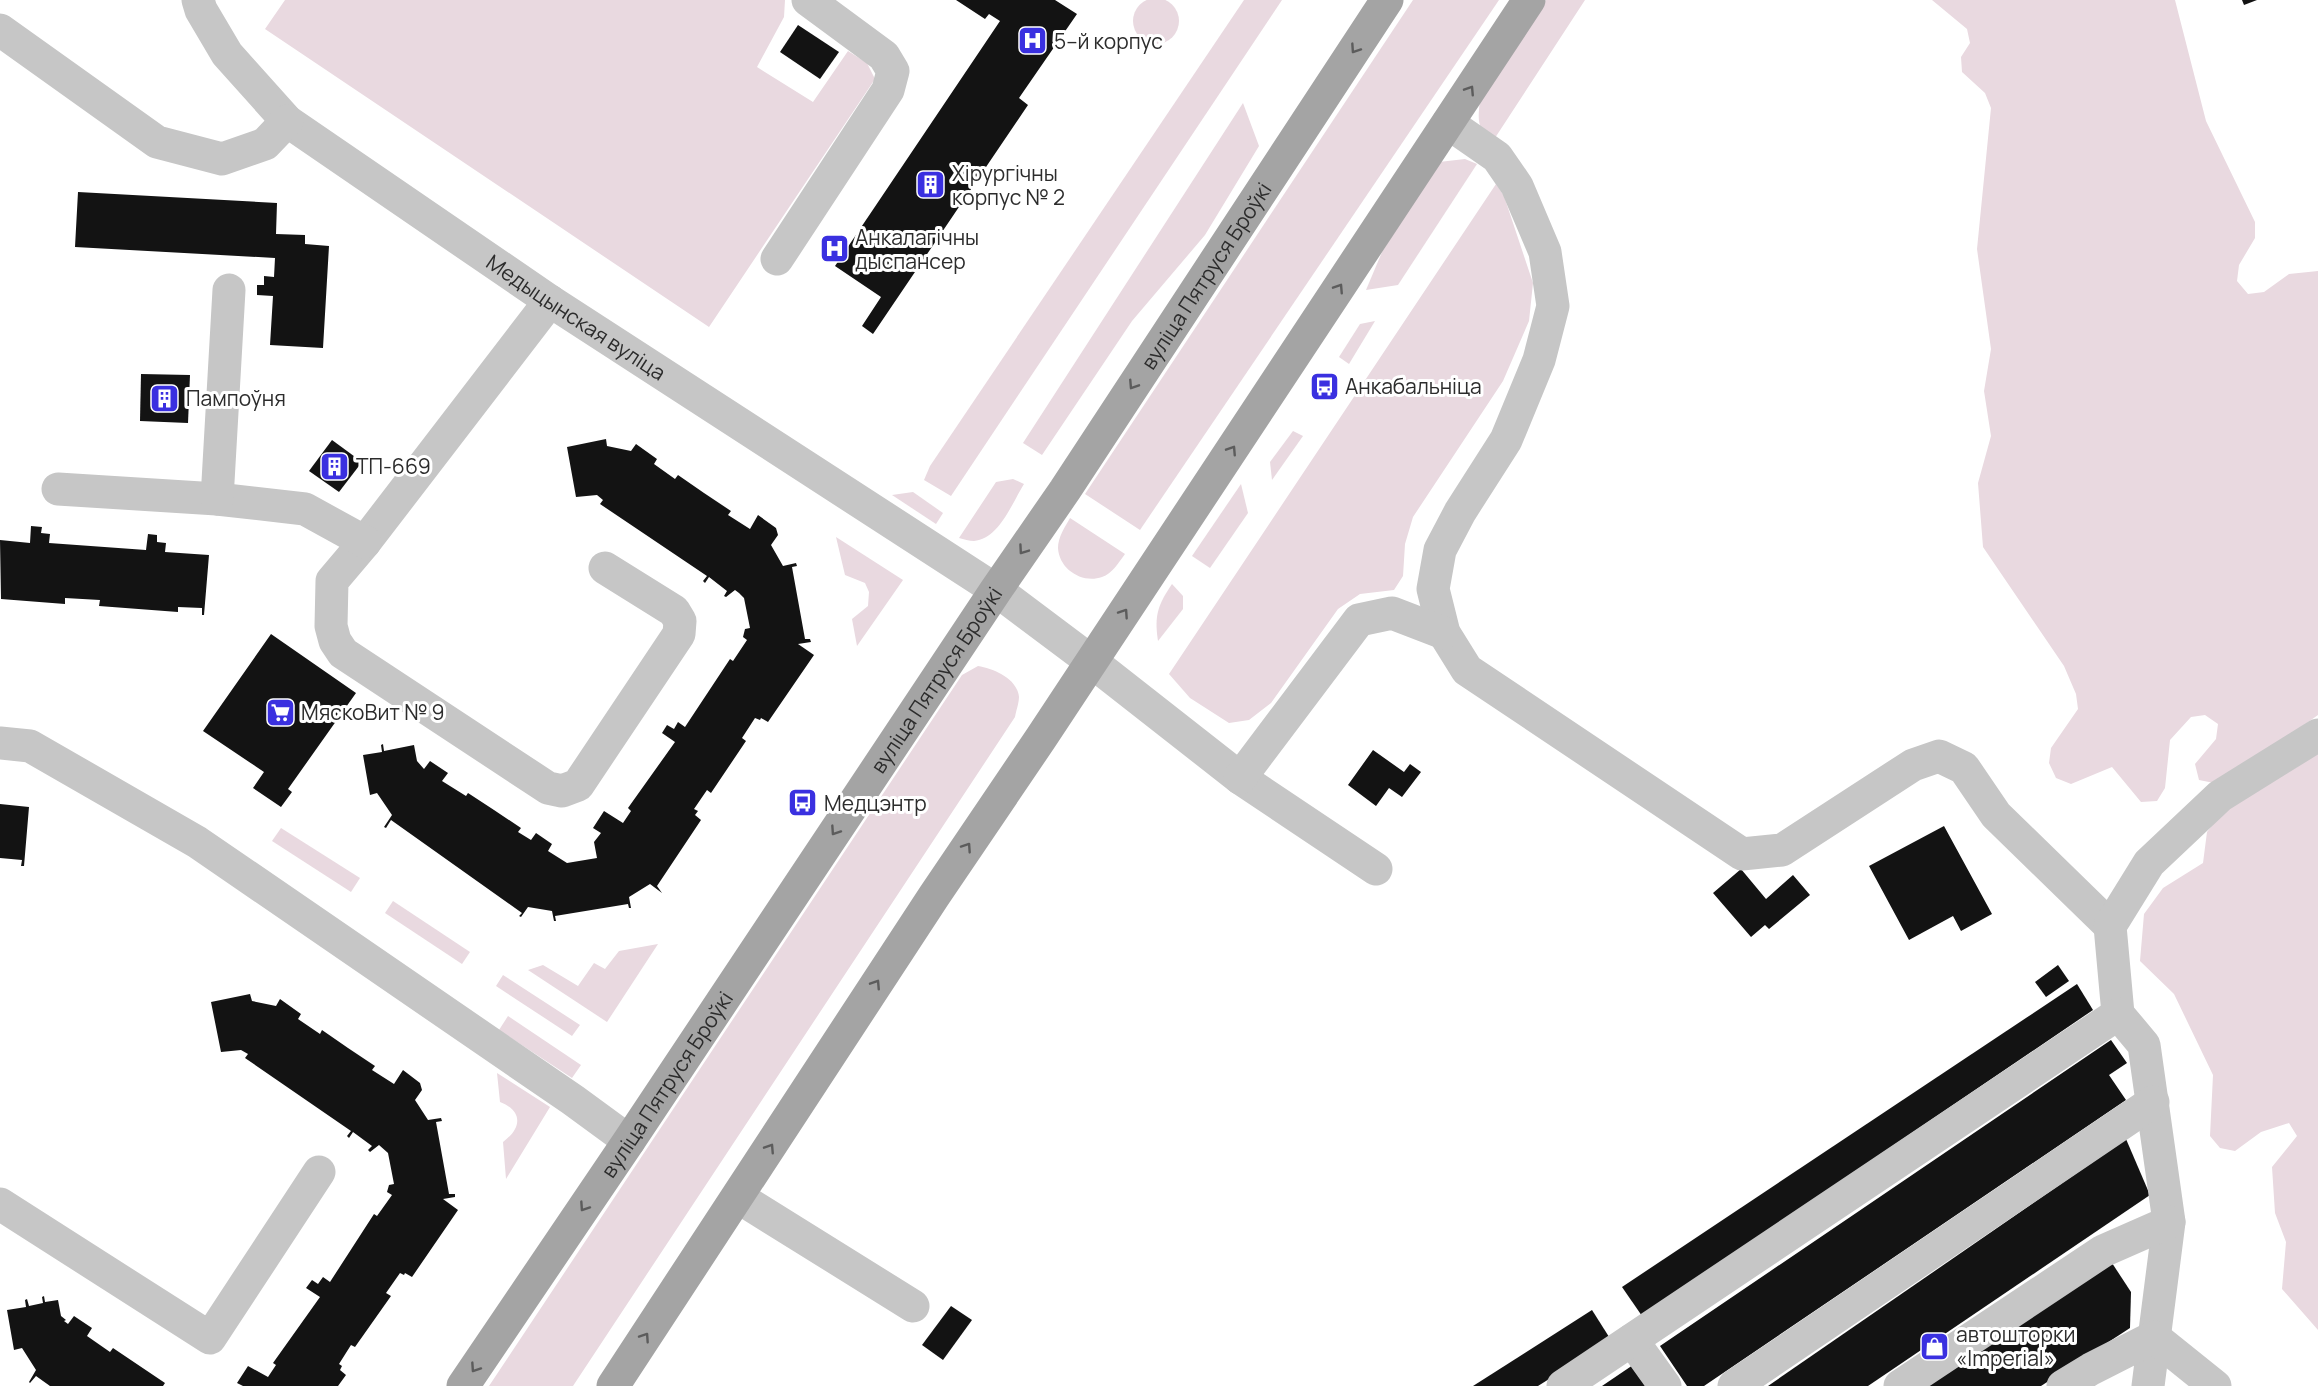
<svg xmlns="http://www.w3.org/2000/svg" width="2318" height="1386" viewBox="0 0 2318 1386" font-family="Manrope,sans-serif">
  <rect width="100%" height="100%" fill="#fff"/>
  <g fill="#e9d9e0">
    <circle cx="1156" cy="21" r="23"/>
    <path d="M285 0H785L784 17 757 67 813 102 848 51 867 63 875 79 709 327 265 29Z"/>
    <path d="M1244 0H1282L951 496 924 480 930 466Z"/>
    <path d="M1413 0H1499L1140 530 1085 494Z"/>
    <path d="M1546 0H1585L1493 141C1476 128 1478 120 1480 99Z"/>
    <path d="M1932 0H2175L2206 121 2255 222V238L2239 265 2237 281 2248 294 2264 292 2289 274 2318 271V715L2229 778 2214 783 2199 780 2195 764 2216 739 2218 724 2205 715 2191 717 2170 740 2165 788 2157 801 2141 802 2112 767 2071 784 2056 778 2049 763 2051 748 2078 709 2076 694 2064 666 1983 547 1978 483 1991 436 1984 391 1991 349 1977 249 1991 108 1985 93 1962 72 1961 57 1970 43 1967 29Z"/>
    <path d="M1243 103 1259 146 1205 235 1132 321 1042 455 1023 443Z"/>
    <path d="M1465 159 1477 164 1398 285 1366 290 1382 252 1439 162Z"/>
    <path d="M1496 184 1504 196 1533 283 1529 321 1503 381 1413 517 1405 544 1403 576 1394 590 1360 594 1338 609 1271 703 1249 720 1229 723 1190 698 1169 674Z"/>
    <path d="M1375 321 1349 364 1339 357 1360 324Z"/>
    <path d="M1293 431 1303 436 1272 480 1270 462Z"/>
    <path d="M1013 479 1024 484C1012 503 999 539 974 541 969 541 964 539 959 538L996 482Z"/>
    <path d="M1241 484 1248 513 1210 568 1192 556Z"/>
    <path d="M913 492 943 513 936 524 892 495Z"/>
    <path d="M1070 518 1125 554C1119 562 1112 574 1102 577 1082 584 1059 569 1058 548 1058 537 1065 527 1070 518Z"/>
    <path d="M836 537 903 580 857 646 852 619 868 606 869 592 865 583 845 575Z"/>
    <path d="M1172 584 1183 596V609L1158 641C1154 615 1158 605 1172 584Z"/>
    <path d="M978 666C994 669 1017 678 1019 697 1019 703 1016 711 1015 717L573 1386H489L962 675Z"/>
    <path d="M2318 750V1330L2282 1289 2286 1242 2275 1213 2272 1167 2297 1136 2289 1123 2261 1132 2235 1151 2220 1148 2210 1136 2213 1075 2174 994 2140 961 2144 914 2163 888 2203 863 2207 832 2227 806 2297 767Z"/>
    <path d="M281 828 360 878 351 892 272 841Z"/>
    <path d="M393 901 470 952 462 964 385 913Z"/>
    <path d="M658 944 607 1022 528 970 543 965 578 986 594 963 605 969 619 951Z"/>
    <path d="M503 975 580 1025 572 1036 496 986Z"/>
    <path d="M508 1016 581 1065 572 1078 499 1030Z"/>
    <path d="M497 1073 550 1107 506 1179 503 1142C522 1128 523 1111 500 1102Z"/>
  </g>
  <g fill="#131313">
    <path d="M956 0H1055L1077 14 1019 98 1028 105 873 334 862 326 881 297 835 266 1000 21 989 14 985 19Z"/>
    <path d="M2242 0H2257L2244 5Z"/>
    <path d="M798 25 839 52 820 79 780 52Z"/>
    <path d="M78 192 277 203 276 234 305 235V244L329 246 323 348 270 345 273 296 257 295V285H264V276L274 277 275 258 75 247Z"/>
    <path d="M141 374 190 375 188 423 140 421Z"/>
    <path d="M606 439 607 446 631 451 636 444 657 459 654 464 675 479 678 475 704 493 731 511 728 515 750 529 758 515 776 528 778 535 771 545 783 566 796 563 797 566 792 567 805 639H810L811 642 798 644 814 655 768 722 761 718 760 720 755 718 742 738 746 741 711 793 707 790 694 809 698 811 695 815 701 820 657 886 662 893 650 884 629 897 631 908H629L628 904 555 916 556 921H554L552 911 528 907 521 917 519 916 522 913 391 820 386 828 384 827 392 815 377 793 370 795 363 755 382 752 381 745 383 744 384 751 414 745 417 761 424 769 430 761 448 773 442 781 466 796 468 793 494 810 521 828 518 832 531 840 536 833 552 844 548 851 567 863 597 858 594 842 601 833 593 828 604 811 623 823 631 811 628 808 675 742 662 733 667 725 674 729 678 722 685 727 730 659 733 661 747 640 743 637 745 629 750 628 744 598 739 593 735 590 726 597 724 596 727 591 709 577 705 583 703 581 707 576 600 504 603 500 597 495 576 497 567 447Z"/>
    <path d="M332 440 362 462 339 492 309 471Z"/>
    <path d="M31 526 42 527 41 533 50 534 49 543 146 550 148 534 157 535V542L166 543 165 552 209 555 204 615H202V608L178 607V612L99 606 100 600 65 598V604L1 599 0 540 30 543Z"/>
    <path d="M271 634 356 693 288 789 292 792 281 807 253 788 264 772 203 731Z"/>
    <path d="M1373 750 1404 772 1410 764 1421 772 1402 797 1389 788 1376 806 1348 785Z"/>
    <path d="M0 804 29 807 24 866H21L22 860 0 858Z"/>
    <path d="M1944 826 1992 914 1961 931 1953 916 1909 940 1869 866Z"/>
    <path d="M1741 869 1766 899 1793 875 1810 895 1769 929 1765 925 1751 937 1713 893Z"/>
    <path d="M2058 965 2069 981 2046 997 2035 982Z"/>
    <path d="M2077 984 2093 1010 1642 1316 1622 1287Z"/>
    <path d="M250 994 252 1001 276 1006 280 999 301 1014 298 1019 320 1034 322 1030 348 1048 375 1066 372 1070 394 1084 403 1070 420 1083 422 1090 415 1100 428 1120 441 1118 442 1121 436 1122 449 1194H455V1197L443 1199 458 1210 412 1277 405 1273 404 1275 400 1273 386 1293 391 1296 355 1347 351 1345 339 1364 342 1366 340 1370 346 1375 338 1386H243L237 1383 248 1366 268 1377 276 1365 273 1363 320 1297 306 1288 312 1280 318 1284 323 1277 330 1282 374 1214 377 1216 392 1195 387 1192 389 1185 394 1184 388 1153 379 1145 370 1152 368 1150 372 1146 353 1132 349 1138 347 1136 351 1131 245 1058 248 1054 241 1050 221 1052 211 1002Z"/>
    <path d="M2111 1040 2127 1063 2109 1075 2126 1100 1704 1386H1687L1660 1346Z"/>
    <path d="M2126 1139 2150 1195 1868 1386H1768Z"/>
    <path d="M2112 1263 2131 1292 2130 1328 2041 1386H1925Z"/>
    <path d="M44 1296 45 1302 58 1300 61 1316 66 1320 64 1321 68 1324 74 1316 92 1328 87 1336 110 1352 113 1348 165 1383 163 1386H50L36 1376 30 1383 29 1382 36 1370 22 1348 14 1350 7 1310 26 1307 25 1300 27 1299 29 1306 43 1303 42 1297Z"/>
    <path d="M951 1306 972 1320 943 1360 922 1345Z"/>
    <path d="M1592 1310 1611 1340 1538 1386H1473Z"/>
    <path d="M1633 1365 1647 1386H1602Z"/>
  </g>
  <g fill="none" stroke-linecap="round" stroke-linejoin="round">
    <g stroke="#c6c6c6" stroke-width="33">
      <path id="s1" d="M198 0 201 10 227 54 287 121 550 301 996 590 1092 662 1240 778 1376 869"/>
      <path d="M0 30 157 142 222 159 265 144 287 121"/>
      <path d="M1448 123 1497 157 1517 186 1545 252 1553 306 1539 360 1506 440 1460 512 1440 550 1433 589 1444 633 1467 670 1742 854 1782 850 1913 765 1939 756 1964 768 1996 815 2110 926"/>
      <path d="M777 259 888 90 893 71 884 56 808 0"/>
      <path d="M550 301 365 542 332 581 331 626 335 641 343 653 548 788 562 791 578 785 679 634 680 621 674 611 605 568"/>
      <path d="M58 489 217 499 305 509 365 542"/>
      <path d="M217 499 229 290"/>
      <path d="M0 743 30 746 197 842 573 1100 629 1141"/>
      <path d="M1240 778 1359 620 1392 613 1444 633"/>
      <path d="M2118 1014 2110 926 2149 863 2220 796 2318 735"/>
      <path d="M738 1197 913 1306"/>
      <path d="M0 1204 210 1338 319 1172"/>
      <path d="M1632 1340 1665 1386"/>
      <path d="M1563 1386 2118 1014 2144 1045 2169 1222 2148 1386"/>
      <path d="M1734 1386 2153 1102"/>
      <path d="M1900 1386 2103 1251 2169 1222"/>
      <path d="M2063 1386 2091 1369 2154 1337 2215 1386"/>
    </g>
    <g stroke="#a4a4a4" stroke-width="33">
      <path id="s2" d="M463 1386 629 1141 996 590 1065 490 1387 0"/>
      <path d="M613 1386 934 896 1041 738 1529 0"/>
    </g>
  </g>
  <defs><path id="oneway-chevron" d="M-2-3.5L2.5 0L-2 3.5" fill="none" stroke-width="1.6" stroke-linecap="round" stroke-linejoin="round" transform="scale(1.5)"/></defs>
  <g stroke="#5c5c5c">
    <use href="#oneway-chevron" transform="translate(1355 49) rotate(124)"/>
    <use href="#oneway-chevron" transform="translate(1470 90) rotate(-57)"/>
    <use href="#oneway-chevron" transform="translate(1339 288) rotate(-57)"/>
    <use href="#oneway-chevron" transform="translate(1133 385) rotate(123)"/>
    <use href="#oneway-chevron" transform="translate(1232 450) rotate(-57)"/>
    <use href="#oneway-chevron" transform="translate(1023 550) rotate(125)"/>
    <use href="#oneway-chevron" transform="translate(1124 613) rotate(-56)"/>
    <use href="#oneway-chevron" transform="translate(835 831) rotate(124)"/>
    <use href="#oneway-chevron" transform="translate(967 847) rotate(-56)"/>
    <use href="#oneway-chevron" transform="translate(876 984) rotate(-57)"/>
    <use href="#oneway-chevron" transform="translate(770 1148) rotate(-57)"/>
    <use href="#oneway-chevron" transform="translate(584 1207) rotate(124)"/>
    <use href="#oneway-chevron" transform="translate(645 1337) rotate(-56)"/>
    <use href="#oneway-chevron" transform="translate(475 1368) rotate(124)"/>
  </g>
  <defs>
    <symbol id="hospital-square" viewBox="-11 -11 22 22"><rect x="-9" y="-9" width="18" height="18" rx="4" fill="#3a30e0" stroke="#fff"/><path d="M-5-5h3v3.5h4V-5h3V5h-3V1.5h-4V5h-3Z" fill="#fff"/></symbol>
    <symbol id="building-square" viewBox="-11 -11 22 22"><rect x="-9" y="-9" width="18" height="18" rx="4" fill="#3a30e0" stroke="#fff"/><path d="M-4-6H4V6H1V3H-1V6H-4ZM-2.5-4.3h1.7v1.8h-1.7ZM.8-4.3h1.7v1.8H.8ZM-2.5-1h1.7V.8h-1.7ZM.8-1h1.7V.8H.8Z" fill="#fff"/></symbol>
    <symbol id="bus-square" viewBox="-11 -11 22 22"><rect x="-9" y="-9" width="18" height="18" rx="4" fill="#3a30e0" stroke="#fff"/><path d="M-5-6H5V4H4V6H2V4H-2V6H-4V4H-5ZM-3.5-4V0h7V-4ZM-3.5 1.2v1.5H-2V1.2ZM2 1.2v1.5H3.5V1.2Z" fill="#fff"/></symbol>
    <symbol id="supermarket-square" viewBox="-11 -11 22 22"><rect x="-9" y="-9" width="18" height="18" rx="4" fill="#3a30e0" stroke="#fff"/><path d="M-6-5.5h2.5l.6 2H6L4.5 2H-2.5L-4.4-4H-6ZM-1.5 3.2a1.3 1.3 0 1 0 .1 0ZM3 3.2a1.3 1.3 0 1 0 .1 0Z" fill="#fff"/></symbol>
    <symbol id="shop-square" viewBox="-11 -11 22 22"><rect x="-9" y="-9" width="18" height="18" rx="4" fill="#3a30e0" stroke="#fff"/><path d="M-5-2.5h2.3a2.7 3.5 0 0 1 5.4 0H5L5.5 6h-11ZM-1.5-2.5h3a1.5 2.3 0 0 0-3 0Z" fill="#fff"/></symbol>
  </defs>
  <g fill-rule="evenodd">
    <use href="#hospital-square" x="1016" y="24" width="33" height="33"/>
    <use href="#building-square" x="914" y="168" width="33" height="33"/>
    <use href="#hospital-square" x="818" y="232" width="33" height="33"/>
    <use href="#bus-square" x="1308" y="370" width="33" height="33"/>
    <use href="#building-square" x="148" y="382" width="33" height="33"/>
    <use href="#building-square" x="318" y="450" width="33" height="33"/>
    <use href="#supermarket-square" x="264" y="696" width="33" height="33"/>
    <use href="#bus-square" x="786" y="786" width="33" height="33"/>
    <use href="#shop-square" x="1918" y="1330" width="33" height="33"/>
  </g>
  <g text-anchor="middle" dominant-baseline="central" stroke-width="6" stroke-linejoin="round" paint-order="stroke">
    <g font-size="21" fill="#2c2c2c" stroke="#fff" text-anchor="start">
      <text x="1054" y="41">5--й корпус</text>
      <text x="952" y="173">Хірургічны<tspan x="952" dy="24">корпус № 2</tspan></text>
      <text x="855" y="237">Анкалагічны<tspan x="855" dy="24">дыспансер</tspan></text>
      <text x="1345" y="386">Анкабальніца</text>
      <text x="186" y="398">Пампоўня</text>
      <text x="356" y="466">ТП-669</text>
      <text x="301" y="712">МяскоВит № 9</text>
      <text x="824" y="803">Медцэнтр</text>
      <text x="1956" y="1334">автошторки<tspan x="1956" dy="24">«Imperial»</tspan></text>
    </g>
    <g font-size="21" fill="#2c2c2c" stroke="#fff">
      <text stroke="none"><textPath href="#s2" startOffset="1336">вуліца Пятруся Броўкі</textPath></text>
      <text stroke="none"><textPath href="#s1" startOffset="501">Медыцынская вуліца</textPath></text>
      <text stroke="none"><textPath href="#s2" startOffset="850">вуліца Пятруся Броўкі</textPath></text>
      <text stroke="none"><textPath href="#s2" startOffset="364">вуліца Пятруся Броўкі</textPath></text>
    </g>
  </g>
</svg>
